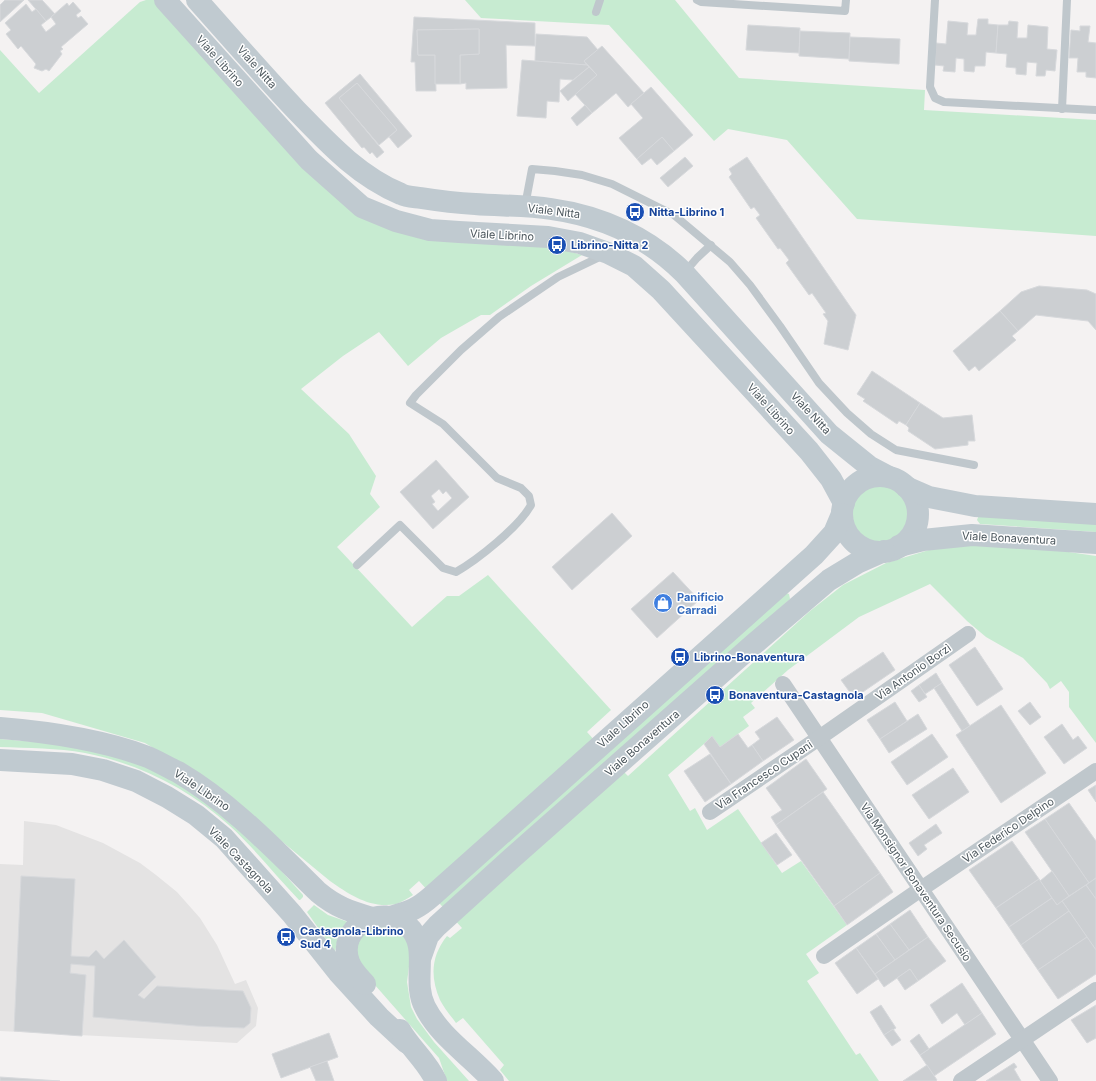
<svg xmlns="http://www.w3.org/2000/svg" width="1096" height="1081" viewBox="0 0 1096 1081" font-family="Inter,sans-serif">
  <rect width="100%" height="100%" fill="#f4f2f2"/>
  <path fill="#e4e3e3" d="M24 821 56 825 103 843 140 863 156 875 177 892 200 918 217 945 235 984 246 980 258 1008 256 1026 237 1043 0 1031V864L23 865Z"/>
  <g fill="#c7ebd1">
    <path d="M146 0H155L348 206 543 244 582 255 531 286 490 315H481L441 338 408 366 379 332 343 356 301 389 349 434 376 476 370 494 380 507 337 547 412 627 447 596H459L488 575 611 710 587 732 605 752 786 593 789 594 790 599 612 760 628 776 810 611 843 585 886 563 929 550 968 545 1062 551 1096 556V743L1069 707V692L1061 681 1050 689 1047 683 1023 658 986 637 967 621 930 584 859 617 788 670 751 703 755 708 743 717 749 726 720 747 712 737 668 775 690 811 695 808 707 830 738 809 782 873 801 861 847 925 806 954 819 973 807 981 856 1055 860 1053 879 1081H509L500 1070 504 1065 463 1018 456 1023C451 1016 444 1008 440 1000 430 977 431 956 447 936L450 938 462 928 419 881 409 890 413 895C408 898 402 902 396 904 371 909 350 895 330 881L207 780 145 743 42 713 0 710V50L39 93 140 2Z"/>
    <path d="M465 0H675L739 78 925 90 924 110 1096 120V236L857 219 787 140 728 129 714 141 609 25 481 18Z"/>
    <circle cx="879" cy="513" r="29"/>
    <path d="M979 515 1096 521V532L980 524 977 520Z"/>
    <path d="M0 739 87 746 179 779 259 846 303 895V897L300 900H299C276 876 255 849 230 826 189 789 140 764 85 753 57 748 28 748 0 747Z"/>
    <path d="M314 905 328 915 348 922 339 932 335 952 307 912Z"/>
    <path d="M379 925 400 931 409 945 410 959 407 982 411 1007 417 1019 434 1042 469 1081H447L439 1058 360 968C355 958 353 940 364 932 368 929 375 928 379 925Z"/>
  </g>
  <g fill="#cccfd2" stroke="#d7d9dc" fill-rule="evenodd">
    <path d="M5 0H24L0 22V5Z"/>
    <path d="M28 0H42L55 14 46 21Z"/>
    <path d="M73 2 81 11 76 15 78 18 81 16 88 24 61 47 63 49 60 51 62 54 49 71 46 69 42 71 34 68 36 64 21 46 18 49 6 34 11 30 5 23 26 4 32 12 36 9 46 21 41 25 46 32 56 24 51 17 67 3 69 6Z"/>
    <path d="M414 17 535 23V46L506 45 507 88 466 89V83L460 84V55L479 54V29L417 30 418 55H435L436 91H416L415 62H411Z"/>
    <path d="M978 19H988V24L998 25 996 53 986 52 985 66H975L974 72 964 71V59L956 58 955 72 943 71 944 66 935 65 936 43 946 44 948 21 968 23 967 35H976Z"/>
    <path d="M1009 21 1018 22 1017 38H1027L1028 25 1048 27 1047 49 1057 50 1055 71 1046 70 1045 76H1036L1037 63 1027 62 1026 75 1016 74V68L1006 67 1007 54 996 53 998 25H1008Z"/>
    <path d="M748 25 800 28 799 53 746 50Z"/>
    <path d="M1080 26H1090L1088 42 1096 43V78L1086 77V72H1077L1078 58H1069L1071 30 1080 31Z"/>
    <path d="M479 29V54L460 55V84H435V55H418L417 30Z"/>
    <path d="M800 31 850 33 849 59 799 56Z"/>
    <path d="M536 34 587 37 598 50 584 61 587 65 535 61Z"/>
    <path d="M850 37 900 39 899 64 849 61Z"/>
    <path d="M602 46 644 93 628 107 616 93 592 113 575 94 597 75 584 61Z"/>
    <path d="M522 60 587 65 589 67 573 80 560 79 559 102 547 101 546 118 517 116Z"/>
    <path d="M589 67 597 75 568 101 560 91Z"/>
    <path d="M360 74 412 136 398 148 389 137 397 130 357 83 339 98 384 152 377 158 372 152 370 154 364 147 362 148 325 103Z"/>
    <path d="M357 83 397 130 379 145 339 98Z"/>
    <path d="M651 87 693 135 674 151 662 137 637 159 619 138 643 118 631 104Z"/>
    <path d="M585 105 592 113 577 126 571 118Z"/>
    <path d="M662 137 674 151 657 165 651 158 642 165 637 159Z"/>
    <path d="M685 157 693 166 668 187 660 178Z"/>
    <path d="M747 157 856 315 848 350 824 344 828 321 823 314 826 313 812 293 809 295 786 263 789 260 780 248 778 249 756 218 760 215 754 207 751 209 729 177 732 174 729 169Z"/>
    <path d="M1039 286 1087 290 1096 294V330L1088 321 1036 315 1018 331 1000 311 1021 292Z"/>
    <path d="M1000 311 1018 331 1012 336 1016 340 979 371 975 366 969 371 953 351Z"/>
    <path d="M872 371 920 403 906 425 899 421 897 424 863 401 865 399 857 394Z"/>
    <path d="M920 403 943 418 972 415 975 441H968V445L935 449 908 431 909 428 906 425Z"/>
    <path d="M436 460 469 497 433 529 400 492ZM439 489 443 494 446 491 452 498 438 511 432 504 435 502 431 496Z"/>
    <path d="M612 513 632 536 572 590 552 567Z"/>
    <path d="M673 572 699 600 657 638 631 609Z"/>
    <path d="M975 647 1003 689 977 706 949 665Z"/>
    <path d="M883 652 895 670 854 698 841 680Z"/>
    <path d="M936 673 942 683 925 694 919 685Z"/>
    <path d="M942 683 970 726 962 731 934 688Z"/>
    <path d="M919 685 927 697 919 702 911 691Z"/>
    <path d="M895 702 907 721 880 739 867 720Z"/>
    <path d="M1030 702 1041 717 1030 725 1018 711Z"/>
    <path d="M1001 705 1046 773 1001 803 956 735Z"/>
    <path d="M918 714 927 729 889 753 880 739Z"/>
    <path d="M777 717 794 740 763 761 752 745 760 739 755 732Z"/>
    <path d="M1062 724 1073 740 1078 736 1087 748 1064 764 1044 737Z"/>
    <path d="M738 734 748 748 752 745 763 761 731 784 704 744 712 736 720 747Z"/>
    <path d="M932 734 948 757 907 785 891 762Z"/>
    <path d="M710 754 731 784 705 802 684 771Z"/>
    <path d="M806 759 827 789 776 825 771 817 782 810 766 788Z"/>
    <path d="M953 768 969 792 929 819 912 795Z"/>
    <path d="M1096 785V802L1088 790Z"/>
    <path d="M823 792 880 873 834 906 776 825Z"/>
    <path d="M1069 803 1096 841V878L1089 883 1045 819Z"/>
    <path d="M1045 819 1089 883 1069 896 1025 832Z"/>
    <path d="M936 824 942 833 924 845 927 849 918 856 909 843Z"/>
    <path d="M776 833 792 855 777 865 761 843Z"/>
    <path d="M1012 841 1039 879 996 908 969 870Z"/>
    <path d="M1052 871 1069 896 1057 905 1040 881Z"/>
    <path d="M880 873 893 892 847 925 834 906Z"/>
    <path d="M21 876 75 879 71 956 89 957 96 950 104 959 124 940 156 977 138 995 144 999 157 986 243 991 251 1008 250 1023 244 1028 196 1026 93 1017 95 966 71 964 70 973 86 975 82 1036 14 1031Z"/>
    <path d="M1096 878V899L1086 885Z"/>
    <path d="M1039 879 1052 898 1009 927 996 908Z"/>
    <path d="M1086 885 1096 899V950L1062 901Z"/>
    <path d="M1052 898 1057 905 1062 901 1069 911 1021 945 1009 927Z"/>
    <path d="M910 910 928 937 909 950 890 924Z"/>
    <path d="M1069 911 1087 937 1038 970 1021 945Z"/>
    <path d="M890 924 909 950 895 960 876 934Z"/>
    <path d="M876 934 895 960 875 974 856 948Z"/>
    <path d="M928 937 946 961 918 981 910 969 884 987 875 974Z"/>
    <path d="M1087 937 1096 950V974L1058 999 1038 970Z"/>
    <path d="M856 948 878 979 857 994 835 963Z"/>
    <path d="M910 969 918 981 905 990 897 978Z"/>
    <path d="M962 983 982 1013 965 1025 957 1013 942 1024 930 1005Z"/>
    <path d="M881 1005 896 1028 884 1035 870 1012Z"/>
    <path d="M1096 1005V1038L1087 1043 1071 1020Z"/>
    <path d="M982 1013 996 1034 934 1076 920 1055Z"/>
    <path d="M893 1029 901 1040 892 1046 884 1035Z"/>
    <path d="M329 1033 338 1057 281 1078 272 1054Z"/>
    <path d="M919 1034 929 1049 920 1055 910 1041Z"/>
    <path d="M327 1061 334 1081H316L310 1067Z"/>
    <path d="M1014 1063 1017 1067 1014 1069 1021 1081H986Z"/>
    <path d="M927 1065 937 1080 936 1081H903Z"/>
    <path d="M0 1077 60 1081H0Z"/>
  </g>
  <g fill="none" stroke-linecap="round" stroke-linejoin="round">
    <g stroke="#bfc7cc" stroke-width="8">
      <path d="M697 0 701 2 845 11 846 0"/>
      <path d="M935 0 930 87 935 98 944 102 1096 110"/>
      <path d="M596 12 600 0"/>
      <path d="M1062 109 1067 0"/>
      <path d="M525 206 532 169 555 171 582 175 612 184 674 215 730 262 750 285 780 326 819 383 847 413 871 434 896 450 974 465"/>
      <path d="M684 273 697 258 711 245"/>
      <path d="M357 565 400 525 443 568 456 572C477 560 519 527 531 505L529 496 521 488 497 478 443 424 410 403 416 395 461 350 499 317 558 277 604 255"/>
    </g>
    <g stroke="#bfc7cc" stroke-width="16">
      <path d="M783 684 1050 1081"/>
      <path d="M710 812 819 738 968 634"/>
      <path d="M824 956 921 889 1096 771"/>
      <path d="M961 1081 1096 990"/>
    </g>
    <g stroke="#c0cad0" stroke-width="22">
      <path d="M165 0 309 160 362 207 396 221 430 230 459 232 548 237 580 243 608 253 634 266 661 290 809 451 831 479 844 503"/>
      <path d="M197 0C230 37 262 74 296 110 328 143 358 176 401 194 407 197 415 197 421 198 440 201 457 203 475 204 500 206 526 205 551 209 601 216 648 237 684 273L829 434 870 467 889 477"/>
      <circle cx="880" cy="514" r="38"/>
      <path d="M906 487 929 497 975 506 1096 514"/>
      <path d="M899 546 923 540 972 535 1096 543"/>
      <path d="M0 728C49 732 99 739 145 756 156 760 167 767 178 772 232 804 274 849 318 892 336 907 349 911 372 918"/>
      <path d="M0 760 72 764 103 770 136 781 167 797 196 815 224 838 292 914 338 972 379 1017 407 1043"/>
      <path d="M390 917C410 911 416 910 432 896L814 555 834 533 842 514"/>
      <path d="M421 956 428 936 437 926 512 858 754 644 829 580 857 563 884 551"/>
      <path d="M365 984C359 977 352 971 349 962 336 927 382 902 408 926 431 947 411 980 425 1007 440 1037 471 1056 493 1081"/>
      <path d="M400 1030C410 1048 427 1061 436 1081"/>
    </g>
  </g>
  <defs>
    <symbol id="bus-disc" viewBox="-11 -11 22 22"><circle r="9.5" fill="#1a4fb4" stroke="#fff"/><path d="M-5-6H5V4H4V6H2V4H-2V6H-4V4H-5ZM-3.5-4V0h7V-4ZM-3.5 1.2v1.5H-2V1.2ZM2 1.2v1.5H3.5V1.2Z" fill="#fff"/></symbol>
    <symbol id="shop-disc" viewBox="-11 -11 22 22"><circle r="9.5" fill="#3f7fe0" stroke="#fff"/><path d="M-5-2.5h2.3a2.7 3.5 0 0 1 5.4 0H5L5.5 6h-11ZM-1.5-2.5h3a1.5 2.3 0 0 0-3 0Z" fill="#fff"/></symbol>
  </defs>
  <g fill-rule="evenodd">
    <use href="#bus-disc" x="624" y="201" width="22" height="22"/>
    <use href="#bus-disc" x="546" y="234" width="22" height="22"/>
    <use href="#shop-disc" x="652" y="592" width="22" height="22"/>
    <use href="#bus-disc" x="669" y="646" width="22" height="22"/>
    <use href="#bus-disc" x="704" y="684" width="22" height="22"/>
    <use href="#bus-disc" x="275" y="926" width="22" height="22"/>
  </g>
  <g text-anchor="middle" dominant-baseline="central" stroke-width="3" stroke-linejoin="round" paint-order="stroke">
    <g font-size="11" fill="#4c575d" stroke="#fff">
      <text transform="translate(220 61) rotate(48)">Viale Librino</text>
      <text transform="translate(257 67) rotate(48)">Viale Nitta</text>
      <text transform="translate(554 211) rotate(7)">Viale Nitta</text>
      <text transform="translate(502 235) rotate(3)">Viale Librino</text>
      <text transform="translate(771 409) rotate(48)">Viale Librino</text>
      <text transform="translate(811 413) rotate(47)">Viale Nitta</text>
      <text transform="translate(1009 538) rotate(3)">Viale Bonaventura</text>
      <text transform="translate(913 672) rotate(-35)">Via Antonio Borzì</text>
      <text transform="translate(623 724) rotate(-42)">Viale Librino</text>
      <text transform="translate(642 743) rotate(-41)">Viale Bonaventura</text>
      <text transform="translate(764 775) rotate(-34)">Via Francesco Cupani</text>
      <text transform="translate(202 790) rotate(34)">Viale Librino</text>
      <text transform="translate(1008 830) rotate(-34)">Via Federico Delpino</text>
      <text transform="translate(241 860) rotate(46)">Viale Castagnola</text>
      <text transform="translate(916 882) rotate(56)">Via Monsignor Bonaventura Secusio</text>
    </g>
    <g font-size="11" font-weight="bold" fill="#164399" stroke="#fff" text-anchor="start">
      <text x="649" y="212">Nitta-Librino 1</text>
      <text x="571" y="245">Librino-Nitta 2</text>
      <text x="694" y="657">Librino-Bonaventura</text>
      <text x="729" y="695">Bonaventura-Castagnola</text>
      <text x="300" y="931">Castagnola-Librino<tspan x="300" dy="13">Sud 4</tspan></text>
    </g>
    <g font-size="11" font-weight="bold" fill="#366cbe" stroke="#fff" text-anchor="start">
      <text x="677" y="597">Panificio<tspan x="677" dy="13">Carradi</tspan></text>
    </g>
  </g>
</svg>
